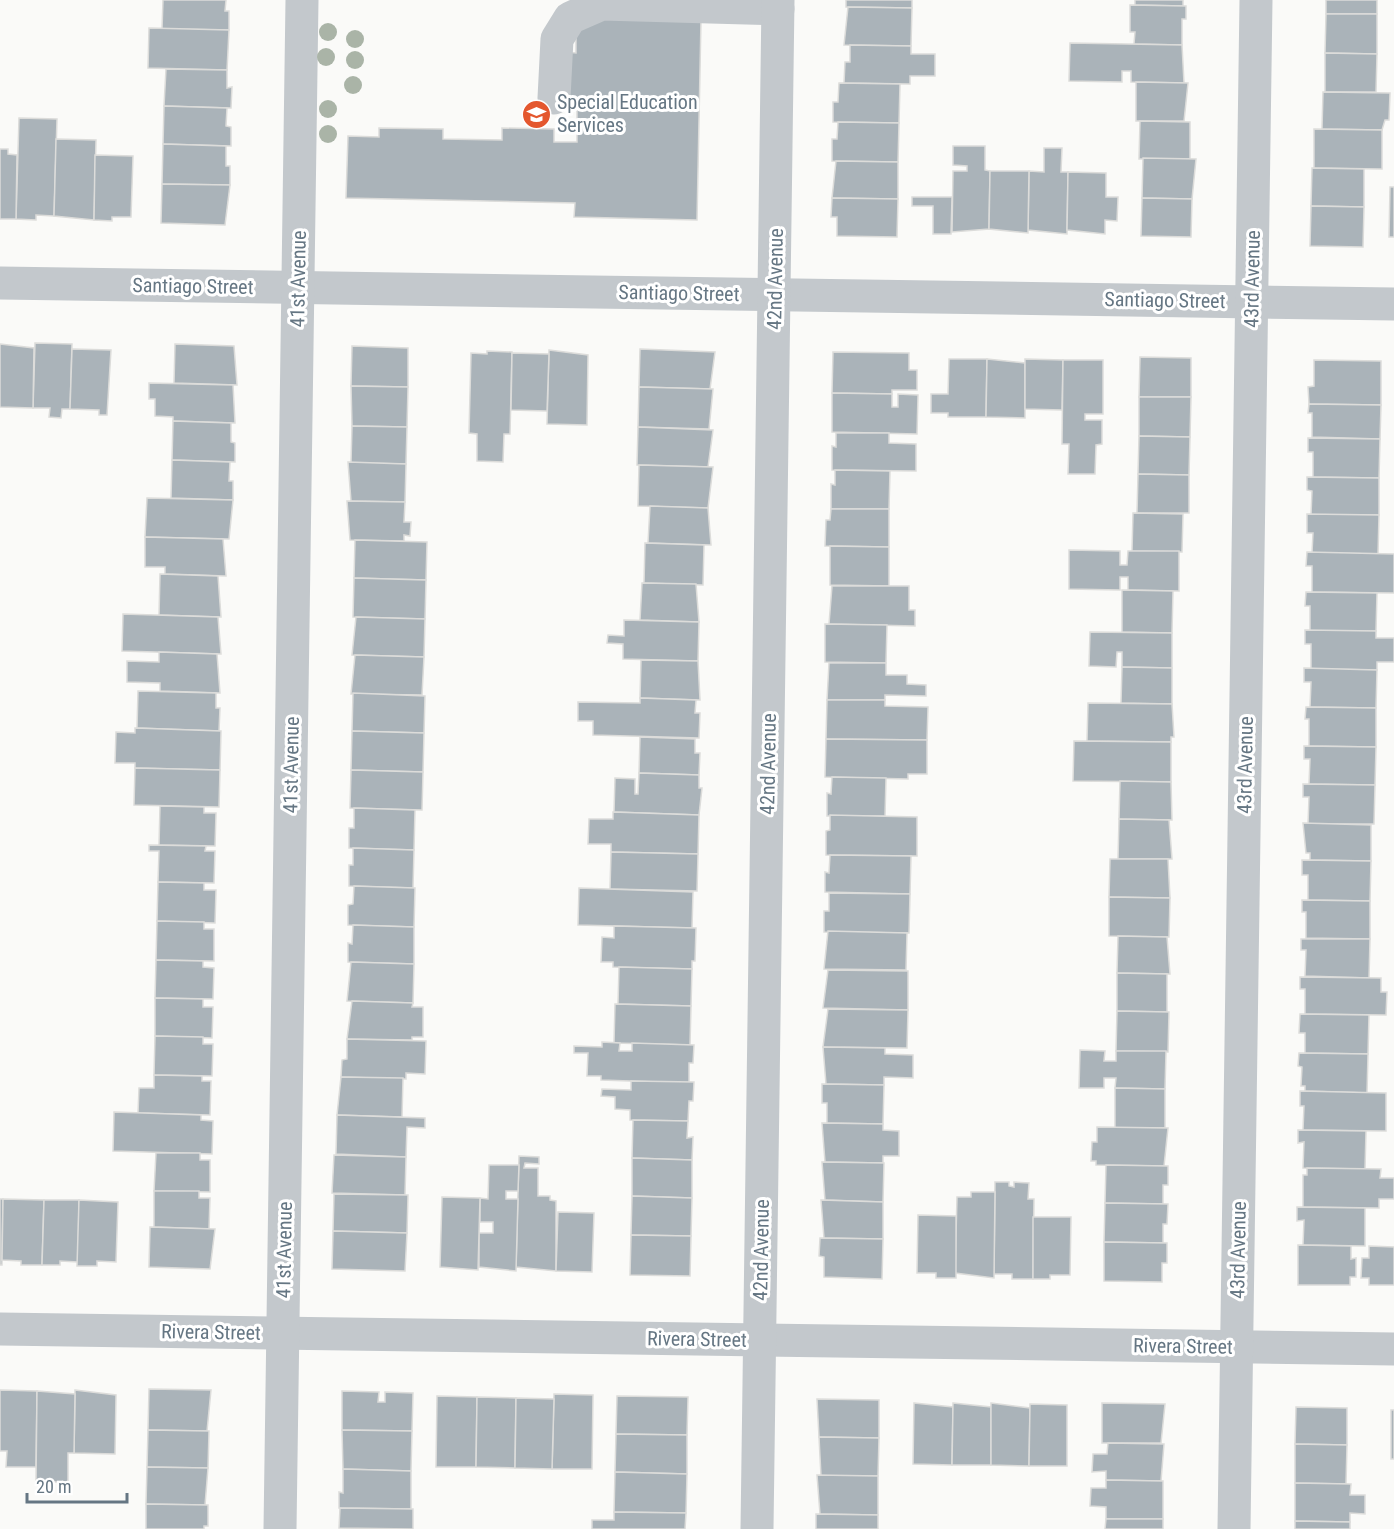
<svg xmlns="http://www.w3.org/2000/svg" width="1394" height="1529" viewBox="0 0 1394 1529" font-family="'Roboto Condensed',sans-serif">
  <rect width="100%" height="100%" fill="#fafaf8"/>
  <g fill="#aab3b9" stroke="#dcdcda" stroke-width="1.5">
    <path d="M163 0H226L225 11H229V30L162 29Z"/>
    <path d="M846 0H912V8L846 7Z"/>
    <path d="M1135 0H1183V6L1135 5Z"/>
    <rect x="1326" y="0" width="51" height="14"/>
    <path d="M1130 5 1186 6V19H1182V45L1134 44 1135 32H1130Z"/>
    <path d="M848 7 912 8 911 46 844 45Z"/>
    <path d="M1326 14H1377V54L1325 53Z"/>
    <path d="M576 17 701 20 697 220 574 217 575 203 346 198 348 136 379 137V128L443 129V139L502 140V128L554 129V142H577V106H565L566 52 576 53Z"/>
    <path d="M149 28 229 30 227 70 148 68Z"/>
    <path d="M1070 43 1182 45 1184 83 1131 82V71H1122V82L1069 81Z"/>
    <path d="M850 45 911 46V54H935V76H910V84L844 83 845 62H850Z"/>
    <path d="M1325 53 1377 54 1376 92H1325Z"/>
    <path d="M166 69 227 70V88L232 87 231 108 164 106Z"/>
    <path d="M1136 82 1188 83 1184 121H1136Z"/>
    <path d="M839 83 900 84 899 123 833 122V102H838Z"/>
    <path d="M1323 92 1390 93 1389 120H1385L1382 130 1322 129Z"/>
    <path d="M164 106 227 108 226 126 231 127V146L163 144Z"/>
    <path d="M19 118 57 119 54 216 36 215V220L16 219Z"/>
    <path d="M1140 121 1190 122V159H1139Z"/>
    <path d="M838 122 899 123 898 162 832 161V139H837Z"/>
    <path d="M1314 129 1382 130V169L1314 168Z"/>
    <path d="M56 139 96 140 94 220 54 216Z"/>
    <path d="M163 144 226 146V166H230V185L162 184Z"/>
    <path d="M953 146H985V170L990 171 989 229 952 232 953 171H967V166L953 165Z"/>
    <path d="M1044 148H1062L1061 172H1068L1067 234 1028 230 1029 171 1044 172Z"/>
    <path d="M0 149H8V154L17 155 16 219H0Z"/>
    <path d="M95 155 133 156 131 217H112V221L94 220Z"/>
    <path d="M1143 158 1196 159 1192 199 1142 198Z"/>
    <path d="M836 161 898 162V199L832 198Z"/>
    <path d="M1312 168 1364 169V207L1311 206Z"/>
    <path d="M990 171H1029L1028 233 989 229Z"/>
    <path d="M1068 172 1106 173V197H1118L1117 221 1105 220V234L1067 230Z"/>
    <path d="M162 184 230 185 225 225 161 223Z"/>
    <path d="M1390 187H1394V237H1389Z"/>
    <path d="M912 197H952L951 234H933V206H912Z"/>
    <path d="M832 198 898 199 897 237 837 236V217H831Z"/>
    <path d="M1142 198 1192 199 1191 237 1141 236Z"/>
    <path d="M1311 206 1364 207 1363 247 1310 246Z"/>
    <path d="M35 343 72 344 70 409H62L61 418 49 417 50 408H33Z"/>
    <path d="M0 344 34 348 33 408 0 407Z"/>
    <path d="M175 344 234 346 237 385 174 383Z"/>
    <path d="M352 346 408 348V387L351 386Z"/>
    <path d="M72 349 111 350 107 415H99V410L70 409Z"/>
    <path d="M640 349 715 352 710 389 639 387Z"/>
    <path d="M549 350 588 355 587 425 547 424Z"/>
    <path d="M487 351 512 352 510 434H504L503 462 477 461V434L469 433 471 353 487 354Z"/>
    <path d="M833 352 909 353V370H917V390H892V394L832 393Z"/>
    <path d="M512 353 549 354 547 411 511 410Z"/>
    <path d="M1140 357 1191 358V397H1139Z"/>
    <path d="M949 359H987L986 417H948V413H931V394H948Z"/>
    <path d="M987 359 1025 363V418L986 417Z"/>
    <path d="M1025 359 1063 360 1062 410 1025 409Z"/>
    <path d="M1063 360H1103V414H1085V420H1102V444L1096 445 1095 474H1068L1069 444H1062Z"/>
    <path d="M1314 360 1381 361V405L1309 404 1308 387 1314 386Z"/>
    <path d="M149 383 233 385 235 423 173 421V417L155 416V399H149Z"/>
    <path d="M351 386 408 387 407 427 352 426Z"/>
    <path d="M639 387 713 389 709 429 638 427Z"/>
    <path d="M832 393 892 394V407H898V394L918 395 917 434 832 432Z"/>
    <path d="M1139 397H1191L1190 437 1139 436Z"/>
    <path d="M1309 404 1381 405 1380 439 1312 437V413H1308Z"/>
    <path d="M173 421 231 423V442L235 443V462L172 460Z"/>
    <path d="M352 426 407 427 406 464 351 463Z"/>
    <path d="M638 427 713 430 708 467 637 465Z"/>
    <path d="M836 433H889V443L916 444V471L832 470V446L836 447Z"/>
    <path d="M1139 436 1190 437 1189 475 1138 474Z"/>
    <path d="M1308 438 1380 439 1379 478 1313 477V452H1308Z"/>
    <path d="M172 460 230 462 229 481H233V500L171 498Z"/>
    <path d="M348 462 406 464 405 502 351 501Z"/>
    <path d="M639 465 713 467 708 508 638 506Z"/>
    <path d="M835 470 890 471 889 509H831V484L835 485Z"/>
    <path d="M1138 474 1189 475V513H1137Z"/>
    <path d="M1307 477 1379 478V515H1311L1312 491 1307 490Z"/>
    <path d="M147 498 233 500 229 539 145 537Z"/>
    <path d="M347 501 405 502 404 522H411L410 536 404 535V541L350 540Z"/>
    <path d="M650 506 708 508 711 545 648 543Z"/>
    <path d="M831 509H889V547L825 546 826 520H830Z"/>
    <path d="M1133 513 1183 514 1182 552 1132 551Z"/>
    <path d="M1307 514 1379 515 1378 554 1312 553 1313 533H1307Z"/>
    <path d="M145 537 223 539 226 576 165 574V567H145Z"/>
    <path d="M355 540 427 542 426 580 354 578Z"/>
    <path d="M645 543 704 545 703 585 644 583Z"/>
    <path d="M830 546 889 547V586L830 585Z"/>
    <path d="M1069 550 1120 551V565H1127L1128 551H1179V591L1128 590V577H1120V590L1069 589Z"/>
    <path d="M1307 552 1394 554V593L1312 592V566H1306Z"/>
    <path d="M160 574 218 576 221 617 159 615Z"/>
    <path d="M354 578 426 580 425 619 353 617Z"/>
    <path d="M642 583 696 584 699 622 640 620Z"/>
    <path d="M832 586H909V610H915V626L829 624Z"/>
    <path d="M1122 590 1173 591 1172 633 1122 632Z"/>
    <path d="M1306 592 1377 593 1376 631H1310V606H1305Z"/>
    <path d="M123 614 218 617 221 654 122 651Z"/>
    <path d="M356 617 425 619 424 657 352 655Z"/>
    <path d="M624 620 699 622 698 661 623 659V644L607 643 608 635 624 636Z"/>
    <path d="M825 624 887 625 886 663 825 662Z"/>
    <path d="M1305 630 1376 631V638H1394V662H1377V670L1311 669V644H1305Z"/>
    <path d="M1090 632 1172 633V668L1122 667V652H1117L1116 667 1089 666Z"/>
    <path d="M159 652 217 654 220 693 160 691V683L127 682V661L159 662Z"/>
    <path d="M355 655 424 657 422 695 351 694Z"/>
    <path d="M641 660 698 661 700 700 640 698Z"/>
    <path d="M829 663H886V675H907V684L926 685V696L885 695V700H827Z"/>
    <path d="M1122 667 1172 668V704L1121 703Z"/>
    <path d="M1304 668 1377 670 1376 708 1310 707 1311 682H1304Z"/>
    <path d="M138 691 216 693V708H220L219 731 137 728Z"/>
    <path d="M353 693 425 696 424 733 352 731Z"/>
    <path d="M640 698 696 700 695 713H700L699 738 593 735V721H578V702L640 703Z"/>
    <path d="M827 700H885V706L928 707 927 740 826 739Z"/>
    <path d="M1088 703 1172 704 1174 737H1171V742L1087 741Z"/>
    <path d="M1306 707 1376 708V747L1309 746V719H1305Z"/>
    <path d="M135 728 221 731 220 770 135 768V763H115L116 732 135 733Z"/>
    <path d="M352 731 424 733 423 772 351 770Z"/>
    <path d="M640 737 695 739V753H700L699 775 639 773Z"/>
    <path d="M826 739 927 740V774H908V779L825 777Z"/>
    <path d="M1074 741 1171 742V782L1073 781Z"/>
    <path d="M1304 746 1376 747 1375 785 1309 784 1310 759H1304Z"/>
    <path d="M135 768 220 770 219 807 134 805Z"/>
    <path d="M351 770 423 772 422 810 350 808Z"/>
    <path d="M639 773 699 775V788H702L699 815 614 812 615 778 635 779V794H638Z"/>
    <path d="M832 777 886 778 885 816H827V793L831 794Z"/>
    <path d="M1120 781 1171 782 1172 820 1119 819Z"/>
    <path d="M1303 784 1375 785 1374 824H1308L1309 797H1303Z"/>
    <path d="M160 806 204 807V813H216L215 846 159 845Z"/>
    <path d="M354 808 415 810 414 850 349 848V828H354Z"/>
    <path d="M613 812 699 815 698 854 611 852V844H588L589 819H613Z"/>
    <path d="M830 815 917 817V856L826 855V831L830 830Z"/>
    <path d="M1119 819 1169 820 1172 859H1118Z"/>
    <path d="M1303 823 1371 825V861L1310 860V853H1306Z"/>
    <path d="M149 845 206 846 205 851H215L214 883 158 882 159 851H149Z"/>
    <path d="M353 848 414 850 413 888 349 886V865H353Z"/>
    <path d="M611 852 698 854 697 891 610 889Z"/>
    <path d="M830 855 911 856 910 894 825 892V872L829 873Z"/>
    <path d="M1110 859H1168L1170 898 1109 897Z"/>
    <path d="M1302 860 1371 861 1370 901 1308 900V875H1302Z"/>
    <path d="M158 882 204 883V890H216L215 923 157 921Z"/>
    <path d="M354 886 415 888 414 927 348 925V905L353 904Z"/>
    <path d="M579 888 693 892 692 928 578 925Z"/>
    <path d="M829 893 910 894 909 933 824 932V911H829Z"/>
    <path d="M1109 897 1170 898 1169 937 1109 936Z"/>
    <path d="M1302 900 1370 901V939L1306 938V912H1302Z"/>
    <path d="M157 921 204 922V929H214V961L156 960Z"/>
    <path d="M353 925 414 927V964L348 962V943L352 944Z"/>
    <path d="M614 926 696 928 695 961H692V969L613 967V962H601L602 937 614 938Z"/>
    <path d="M828 931 907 933 906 970 824 969Z"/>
    <path d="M1118 936 1167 937 1170 974 1117 973Z"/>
    <path d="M1301 939H1370L1369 978 1305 976 1306 950H1301Z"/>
    <path d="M156 960 203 961V967L214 968 213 999 155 998Z"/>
    <path d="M351 962 414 964 413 1003 347 1001Z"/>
    <path d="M619 967 692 969 691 1006 618 1004Z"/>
    <path d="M828 970 908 971V1010L823 1008Z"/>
    <path d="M1117 973 1167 974V1012L1117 1011Z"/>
    <path d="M1300 977 1381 978V992H1387L1386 1015 1305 1014V989H1300Z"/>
    <path d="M155 998 203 999V1007H213L212 1038 155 1036Z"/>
    <path d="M352 1001 413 1003 412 1007H423V1037H412V1040L347 1039Z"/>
    <path d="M615 1004 691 1006 690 1045 614 1043Z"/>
    <path d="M828 1009 908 1010 907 1048 823 1047Z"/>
    <path d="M1117 1011 1169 1012 1168 1052 1116 1051Z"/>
    <path d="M1300 1014 1369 1015 1368 1054 1305 1053V1033H1299Z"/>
    <path d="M155 1036 203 1037V1044H213L212 1076 154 1075Z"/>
    <path d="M347 1039 426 1041 425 1074 406 1073V1079L341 1077 342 1060 347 1059Z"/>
    <path d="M602 1042 620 1043 619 1051H632V1043L694 1045 693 1063H689V1083L601 1080V1076H587L588 1053H574V1046L602 1047Z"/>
    <path d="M823 1047 885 1048V1054L913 1055V1078L884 1077V1085L826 1084Z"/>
    <path d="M1080 1050 1105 1051 1104 1061H1116V1051H1166L1165 1089 1115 1088 1116 1078H1104V1088H1079Z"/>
    <path d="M1299 1053 1368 1054 1367 1093 1305 1091V1086H1301L1302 1067 1298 1066Z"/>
    <path d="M154 1075 202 1076V1081H211L210 1115 138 1113 139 1088H154Z"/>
    <path d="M341 1077 403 1078 402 1117 337 1115Z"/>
    <path d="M631 1081 694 1082 693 1101H689L688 1121 630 1120V1110L615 1109V1097L601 1096 602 1089 631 1090Z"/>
    <path d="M822 1084 884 1085 883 1124 827 1123V1103H822Z"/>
    <path d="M1115 1088 1165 1089V1128H1115Z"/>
    <path d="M1300 1091 1386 1093V1131L1303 1130 1304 1106H1300Z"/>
    <path d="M114 1112 201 1115V1120L213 1121 212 1154 113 1151Z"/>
    <path d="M337 1115 425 1118V1128L407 1127 406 1157 336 1154Z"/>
    <path d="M633 1120 688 1121 687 1138 693 1137 692 1160 632 1158Z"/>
    <path d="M822 1123 883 1124V1130L899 1131V1156H883V1163L825 1162Z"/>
    <path d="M1097 1127 1168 1128 1164 1166 1096 1165V1161H1091L1092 1142H1097Z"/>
    <path d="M1298 1130 1366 1131 1365 1169 1303 1168 1304 1142 1298 1143Z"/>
    <path d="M156 1153H200V1160H210V1192L154 1191Z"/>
    <path d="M334 1155 406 1157 405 1195 332 1193Z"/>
    <path d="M519 1156 539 1157V1164L525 1163 524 1168H538V1196H550V1200L556 1201V1271L516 1267Z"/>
    <path d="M632 1158 692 1160V1198L632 1196Z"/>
    <path d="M822 1162 884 1163 883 1202 825 1200Z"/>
    <path d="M489 1165H519L518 1191H506V1199H518L516 1271 479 1267V1233H493V1222H480V1198L488 1199Z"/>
    <path d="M1106 1165 1168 1166V1185H1163V1204L1105 1203Z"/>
    <path d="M1307 1168 1381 1169 1380 1178H1394V1199H1379V1208L1303 1207V1175H1307Z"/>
    <path d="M995 1182H1009V1186L1014 1187V1182L1029 1183 1028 1199H1034L1033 1279H1012V1274H994Z"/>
    <path d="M154 1191H199V1198H210L209 1229 154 1227Z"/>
    <path d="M971 1192H995L994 1278 955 1273 957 1197H971Z"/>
    <path d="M334 1194 408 1195 407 1233 333 1231Z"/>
    <path d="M632 1196 692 1198 691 1236 631 1235Z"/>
    <path d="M442 1197 480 1198 478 1270 440 1267Z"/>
    <path d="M0 1199H3L2 1265H0Z"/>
    <path d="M3 1199 44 1200 42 1265H21V1261L2 1260Z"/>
    <path d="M44 1200H79L78 1262 60 1261V1265H42Z"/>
    <path d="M79 1200 118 1202 116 1262 97 1261V1266H77Z"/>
    <path d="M821 1200 883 1202V1239L824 1238Z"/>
    <path d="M1105 1203 1168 1204 1167 1224H1163V1243L1104 1242Z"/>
    <path d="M1297 1207 1365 1208V1246L1303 1245 1304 1220 1297 1221Z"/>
    <path d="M558 1212 594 1213 592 1272 556 1271Z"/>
    <path d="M918 1215 956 1216V1278H936V1273H917Z"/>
    <path d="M1033 1217H1071L1070 1275H1050V1279H1033Z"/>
    <path d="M150 1227 215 1229 210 1269 149 1267Z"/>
    <path d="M333 1231 407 1233 405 1271 332 1269Z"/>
    <path d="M631 1235 691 1236 690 1276 630 1275Z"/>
    <path d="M820 1238 883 1239 882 1279 824 1277V1257L819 1256Z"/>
    <path d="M1104 1242 1167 1243V1263H1162V1282L1104 1281Z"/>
    <path d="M1298 1245 1351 1246V1259L1356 1258V1277H1350V1285H1298Z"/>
    <path d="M1369 1246 1394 1247V1285H1369V1278H1361L1362 1258H1369Z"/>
    <path d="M149 1389 211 1390 207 1431 148 1430Z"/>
    <path d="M0 1390 37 1391 36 1467H6L7 1451H0Z"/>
    <path d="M75 1390 116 1395 115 1454 74 1453Z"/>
    <path d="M37 1391 75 1394 74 1453H68V1482H36Z"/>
    <path d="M342 1391 379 1392 378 1402H385V1392L413 1393 412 1431 342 1430Z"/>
    <path d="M554 1394 593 1395 592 1469H552Z"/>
    <path d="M437 1396 477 1397 476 1467H436Z"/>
    <path d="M617 1396 688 1397 687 1435 616 1434Z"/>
    <path d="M477 1397 516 1398 515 1468 476 1467Z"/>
    <path d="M516 1398 554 1399 552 1469 515 1468Z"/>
    <path d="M817 1399 879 1400V1438L819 1437Z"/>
    <path d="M914 1403 953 1407 952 1465 913 1464Z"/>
    <path d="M953 1403 991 1407V1465H952Z"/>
    <path d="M991 1403 1030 1408 1029 1466 991 1465Z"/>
    <path d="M1102 1403 1165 1404 1161 1443H1102Z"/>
    <path d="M1030 1404 1067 1405V1466H1029Z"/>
    <path d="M1296 1407 1347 1408V1445L1295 1444Z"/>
    <rect x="1391" y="1410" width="3" height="49"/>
    <path d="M148 1430 209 1431 208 1468 147 1467Z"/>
    <path d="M342 1430 412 1431 411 1471 343 1469Z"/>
    <path d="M616 1434 687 1435V1474L615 1472Z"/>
    <path d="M819 1437 879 1438 878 1476H821Z"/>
    <path d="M1108 1443 1164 1444 1161 1481 1106 1480V1471L1092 1472 1093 1454H1107Z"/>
    <path d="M1295 1444 1347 1445 1346 1484 1295 1483Z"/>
    <path d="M147 1467 208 1468 205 1505 146 1504Z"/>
    <path d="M343 1469 411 1471V1509L339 1508V1492L343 1493Z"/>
    <path d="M615 1472 687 1474 686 1513 614 1512Z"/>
    <path d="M817 1475 878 1476V1515L820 1514Z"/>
    <path d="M1106 1480 1163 1481V1519H1106V1507L1090 1506 1091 1488H1106Z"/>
    <path d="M1295 1483 1351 1484 1350 1495H1365V1514L1350 1513V1522L1295 1521Z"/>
    <path d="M146 1504 208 1505V1526H204V1529H146Z"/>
    <path d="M340 1508 413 1509V1529L339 1528Z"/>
    <path d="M614 1512 686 1513 685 1529H592V1520H614Z"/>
    <path d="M816 1514 878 1515V1529H816Z"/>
    <path d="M1106 1519H1163V1529H1105Z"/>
    <path d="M1295 1521 1350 1522V1529H1295Z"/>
  </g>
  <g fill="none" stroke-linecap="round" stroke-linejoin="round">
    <g stroke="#c3c8cc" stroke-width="33">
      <path d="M554 98 557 39 570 18 602 4 778 9"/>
      <path d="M0 283 1394 304"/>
      <path d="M0 1329 1394 1349"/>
      <path d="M280 1529 302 0"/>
      <path d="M757 1529 778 0"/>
      <path d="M1234 1529 1256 0"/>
    </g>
  </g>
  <g fill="#aab4a7">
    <circle cx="328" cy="32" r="9"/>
    <circle cx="355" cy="39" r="9"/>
    <circle cx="326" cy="57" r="9"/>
    <circle cx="355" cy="60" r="9"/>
    <circle cx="353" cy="85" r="9"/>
    <circle cx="328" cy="109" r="9"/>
    <circle cx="328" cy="134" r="9"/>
  </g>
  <defs>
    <symbol id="school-disc" viewBox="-11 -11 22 22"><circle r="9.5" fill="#e4572e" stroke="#fff"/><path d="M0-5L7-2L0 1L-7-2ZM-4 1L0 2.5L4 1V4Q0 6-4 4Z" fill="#fff"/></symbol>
  </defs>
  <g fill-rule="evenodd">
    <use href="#school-disc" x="520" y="98" width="33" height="33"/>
  </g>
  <g text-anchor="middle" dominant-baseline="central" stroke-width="6" stroke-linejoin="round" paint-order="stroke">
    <g font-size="20" fill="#657683" stroke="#fff" text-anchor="start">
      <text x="557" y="102">Special Education<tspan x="557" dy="23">Services</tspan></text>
    </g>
    <g font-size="20" fill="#657683" stroke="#fff">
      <text transform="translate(298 279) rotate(-89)">41st Avenue</text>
      <text transform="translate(775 279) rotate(-89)">42nd Avenue</text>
      <text transform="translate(1252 279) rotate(-89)">43rd Avenue</text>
      <text transform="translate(193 286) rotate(1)">Santiago Street</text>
      <text transform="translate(679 293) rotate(1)">Santiago Street</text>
      <text transform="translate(1165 300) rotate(1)">Santiago Street</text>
      <text transform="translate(768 764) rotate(-89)">42nd Avenue</text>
      <text transform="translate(291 765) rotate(-89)">41st Avenue</text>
      <text transform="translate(1245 765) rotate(-89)">43rd Avenue</text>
      <text transform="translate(284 1250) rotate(-89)">41st Avenue</text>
      <text transform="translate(761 1250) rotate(-89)">42nd Avenue</text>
      <text transform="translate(1238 1250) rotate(-89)">43rd Avenue</text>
      <text transform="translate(211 1332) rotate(1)">Rivera Street</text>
      <text transform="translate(697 1339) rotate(1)">Rivera Street</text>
      <text transform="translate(1183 1346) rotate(1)">Rivera Street</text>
    </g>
  </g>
  <path d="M27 1493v9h100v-9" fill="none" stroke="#657683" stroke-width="3"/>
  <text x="36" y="1493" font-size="18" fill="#657683" stroke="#ffffff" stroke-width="4.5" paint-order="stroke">20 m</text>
</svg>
